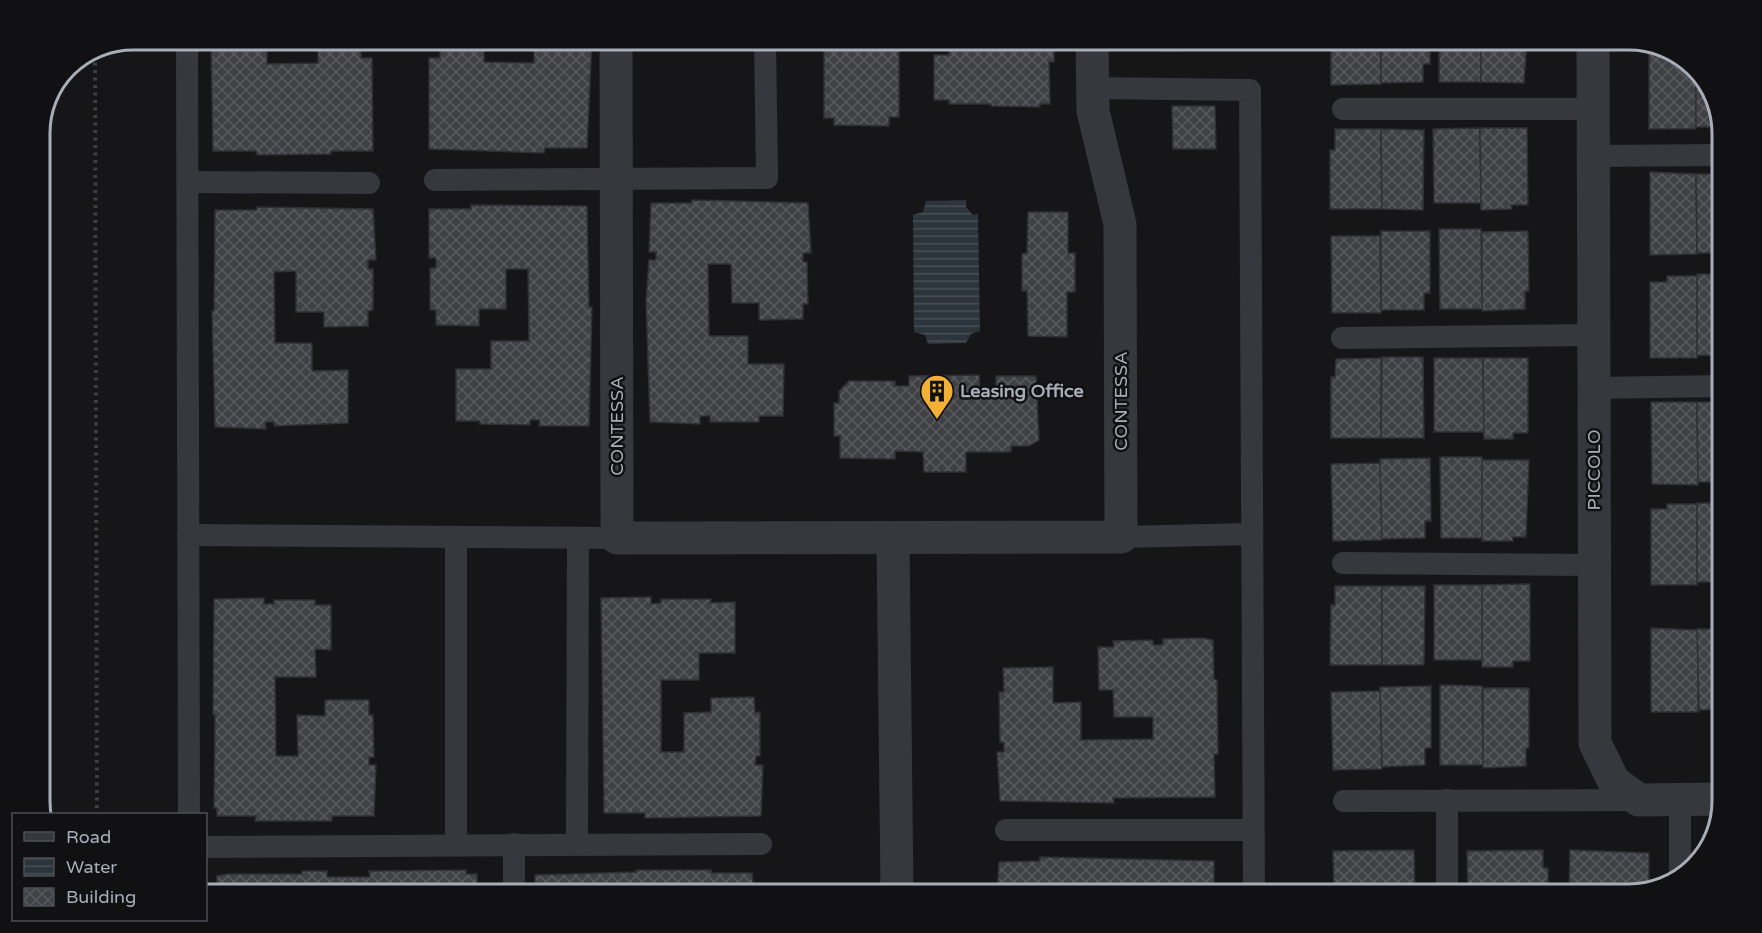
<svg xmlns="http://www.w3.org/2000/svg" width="1762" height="933" viewBox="0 0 1762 933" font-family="'Varela Round',sans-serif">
  <defs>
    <pattern id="water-rules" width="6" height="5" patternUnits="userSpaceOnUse" patternTransform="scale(1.5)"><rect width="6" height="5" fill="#2c353c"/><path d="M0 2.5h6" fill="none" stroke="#485056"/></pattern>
    <pattern id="building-cross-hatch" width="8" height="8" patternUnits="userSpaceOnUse" patternTransform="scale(1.5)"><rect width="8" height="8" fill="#404145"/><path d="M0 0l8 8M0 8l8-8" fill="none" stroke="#595a5e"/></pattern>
  </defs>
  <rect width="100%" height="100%" fill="#161618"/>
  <path fill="url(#water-rules)" d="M966 200V207L973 215 978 214 980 331 971 334 966 343 928 344 925 335 914 332 913 215 923 212 926 201Z"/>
  <g fill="url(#building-cross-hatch)" stroke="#303034" stroke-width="1.5">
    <path d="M211 39H267V64L318 63V39H361V58H372L373 151H331V154L257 155 256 151H213Z"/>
    <path d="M440 39H484V62L534 63V39L592 40 587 148H545L544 153 429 149V58H440Z"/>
    <path d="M835 39H888L889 44H899V117H889V126L834 125V118H824V44H835Z"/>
    <path d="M949 39H1054V62H1049L1050 104H1040V107L991 106V104H949V100H934V55H949Z"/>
    <path d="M1120 39H1278V48L1163 51V47H1120Z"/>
    <path d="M1331 39H1381V84L1331 85Z"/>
    <path d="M1381 39H1430V64H1423V82L1381 83Z"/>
    <rect x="1439" y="39" width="42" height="43"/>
    <path d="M1481 39H1527L1524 83 1481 82Z"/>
    <path d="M1665 48 1671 49 1696 71V129H1649V53H1666Z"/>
    <path d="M1696 71 1707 81 1721 127H1696Z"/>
    <path d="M1172 106H1215L1216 149H1173Z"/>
    <path d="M1480 128 1481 203H1434L1433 129Z"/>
    <path d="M1480 128H1527L1528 205H1511L1512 209 1481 210Z"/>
    <path d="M1335 129H1381L1382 209H1330V150H1335Z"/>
    <path d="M1381 129 1424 130 1423 210 1382 209Z"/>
    <path d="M1650 172 1696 174 1697 254 1650 255Z"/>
    <path d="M1696 174H1723V253H1697Z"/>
    <path d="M692 200 808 203 811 253H803V262H807L808 304H803V319L759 320V303H732L731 264H708L709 336H748V364H784L783 416H759V422H710V416H700V424L650 422 646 302 649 260H656V252H649L651 203H692Z"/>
    <path d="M471 205 587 206 589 307H592L589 426H539L540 420H530V425L480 424V421H456V369H491V341H529L528 269H506V309H479V326L436 325V310H430V268H436V258H429V209H471Z"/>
    <path d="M257 207 373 209 376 260H368V269H373V310L368 311V326L324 327V312H296V271L274 272 275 343H312V371L348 370V423L274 426V422H265L266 429 215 427 212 311H214L215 210H257Z"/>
    <path d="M1028 212H1068V253H1075V292H1067V337L1028 336 1027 291H1022V254L1027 253Z"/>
    <path d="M1439 229H1481L1482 309H1440Z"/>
    <path d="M1381 231H1430V293H1424V310H1381Z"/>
    <path d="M1528 231 1529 291H1525V309L1482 311V232Z"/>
    <path d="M1331 236H1380L1381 313H1332Z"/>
    <path d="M1697 274H1723V356L1697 355Z"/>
    <path d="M1667 276H1697V358H1650V282H1667Z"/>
    <path d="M1382 357H1423L1424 438H1381Z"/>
    <path d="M1381 358V438H1331V377H1335L1336 359Z"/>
    <path d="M1434 358H1483L1484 432H1434Z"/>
    <path d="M1483 358H1528V433H1513V439H1484Z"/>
    <path d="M979 375 980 390H996V376H1036L1039 440 1029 446H1011V452H966V472H924L923 452 895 451V459L840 458V436H834V403H839V391L849 381H895V386H909V376Z"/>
    <path d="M1651 402H1697L1698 485 1652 484Z"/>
    <path d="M1697 402H1723V482H1698Z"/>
    <path d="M1440 457H1482L1483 538H1441Z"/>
    <path d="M1430 458 1431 521H1425V538L1381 539 1380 459Z"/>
    <path d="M1482 460H1529L1526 537H1513V541H1482Z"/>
    <path d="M1380 463 1382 540 1333 541 1331 464Z"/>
    <rect x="1697" y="503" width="26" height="79"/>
    <path d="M1667 504H1697V585H1651V509H1667Z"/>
    <path d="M1530 584V661H1513V667H1482V585Z"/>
    <rect x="1434" y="585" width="48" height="75"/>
    <path d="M1335 586H1382V665H1330L1331 605H1335Z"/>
    <path d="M1382 586H1425L1424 665H1382Z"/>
    <path d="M651 597V604L661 603V599H711L710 603 735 602V653H699V680H661V752H684V713L711 712V698L754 697 755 713 760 712V756H756L755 765H763L761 816 645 818V813H604L601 598Z"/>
    <path d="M264 598V604H274V600H315V605H331V650L315 649 316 677H275L276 756H298L297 715 325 716V700H369V715H373L374 757H369V765H376L374 816H332V821H255L256 816H217V808H214L215 715H213L214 599Z"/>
    <path d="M1651 628 1698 630V712H1651Z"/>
    <path d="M1697 629H1723V709L1699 710Z"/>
    <path d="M1202 638 1213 640 1214 679 1217 680 1218 754H1214L1215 797 1113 798 1114 803 1000 801 997 752H1004V743L1000 742 999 692H1004L1003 668 1053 667V703L1081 702V740L1153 739V717H1114L1113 690H1099L1098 647H1114L1113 641 1153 640V645H1163V639Z"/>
    <path d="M1440 685 1482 686 1483 765H1440Z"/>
    <path d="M1431 686V748H1425V765L1382 767 1380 687Z"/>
    <path d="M1483 688H1529V748H1526V766L1483 768Z"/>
    <path d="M1380 691 1382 769 1333 770 1331 692Z"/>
    <path d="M1414 850 1415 894H1334L1333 851Z"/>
    <path d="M1543 850V868H1548V894H1468L1467 851Z"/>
    <path d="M1570 850 1649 853V889L1629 894H1569Z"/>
    <path d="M1694 850H1706L1694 862Z"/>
    <path d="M1040 857 1214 861V894H997L999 862 1040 861Z"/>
    <path d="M466 870V874H477V894H217V876L228 874H302V871H327V877H370L369 871Z"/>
    <path d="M636 870H711V873H752L754 894H535V875L636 872Z"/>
  </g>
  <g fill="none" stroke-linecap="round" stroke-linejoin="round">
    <path stroke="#3d3f44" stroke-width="4" stroke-dasharray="3 4.5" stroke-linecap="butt" d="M95 55 97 814"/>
    <g stroke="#37383d" stroke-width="22">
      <path d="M187 39 189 814"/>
      <path d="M1093 88 1250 90 1254 894"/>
      <path d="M1343 109H1593"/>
      <path d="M1593 156 1723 155"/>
      <path d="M435 180 767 178 765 39"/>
      <path d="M188 182 369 183"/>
      <path d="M1342 338 1594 335"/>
      <path d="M1594 388 1723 386"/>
      <path d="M188 535 617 538"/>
      <path d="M456 537V845"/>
      <path d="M1121 537 1252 534"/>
      <path d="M1343 563 1594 565"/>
      <path d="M1344 801 1639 800"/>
      <path d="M1006 830H1253"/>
      <path d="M577 844 578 538"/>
      <path d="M206 847 761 844"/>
      <path d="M1680 877V799"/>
      <path d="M514 894V844"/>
      <path d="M1447 894V800"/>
    </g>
    <g stroke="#37383d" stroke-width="33">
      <path d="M616 39 617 538 1121 537 1120 224 1093 111 1092 39"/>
      <path d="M1593 39 1595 743 1614 782 1639 800 1723 799"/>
      <path d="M893 538 897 894"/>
    </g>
  </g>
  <defs>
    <symbol id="building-pin" viewBox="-11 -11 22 30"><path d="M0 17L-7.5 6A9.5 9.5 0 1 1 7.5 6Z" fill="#f2b134" stroke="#111113"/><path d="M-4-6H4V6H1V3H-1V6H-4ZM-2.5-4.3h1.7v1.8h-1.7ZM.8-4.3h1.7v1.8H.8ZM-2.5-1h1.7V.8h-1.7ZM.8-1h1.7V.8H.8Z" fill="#111"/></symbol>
  </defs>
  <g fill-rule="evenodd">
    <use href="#building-pin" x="918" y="372" width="38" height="52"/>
  </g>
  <g text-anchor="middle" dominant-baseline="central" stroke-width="5" stroke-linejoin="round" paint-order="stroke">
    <g font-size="18" font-weight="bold" fill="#a8adb8" stroke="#111113" text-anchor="start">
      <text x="960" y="391">Leasing Office</text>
    </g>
    <g font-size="18" fill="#a8adb8" stroke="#111113">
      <text transform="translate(1121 401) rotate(-90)">CONTESSA</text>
      <text transform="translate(617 426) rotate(-90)">CONTESSA</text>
      <text transform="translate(1594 470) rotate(-90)">PICCOLO</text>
    </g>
  </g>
  <path d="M0 0H1762V933H0ZM133 50H1629A83 83 0 0 1 1712 133V801A83 83 0 0 1 1629 884H133A83 83 0 0 1 50 801V133A83 83 0 0 1 133 50Z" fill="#111113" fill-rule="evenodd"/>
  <path fill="none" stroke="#a8adb8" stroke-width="3" d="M133 50H1629A83 83 0 0 1 1712 133V801A83 83 0 0 1 1629 884H133A83 83 0 0 1 50 801V133A83 83 0 0 1 133 50Z"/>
  <rect x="12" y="813" width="195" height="108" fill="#111113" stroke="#4d4f55" stroke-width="1.5"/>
  <rect x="24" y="832" width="30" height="9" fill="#37383d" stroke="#4d4f55" stroke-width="1.5"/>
  <text x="66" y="843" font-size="18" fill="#a8adb8">Road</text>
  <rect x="24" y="858" width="30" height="18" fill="url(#water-rules)" stroke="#4d4f55" stroke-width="1.5"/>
  <text x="66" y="873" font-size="18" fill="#a8adb8">Water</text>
  <rect x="24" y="888" width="30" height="18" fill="url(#building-cross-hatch)" stroke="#4d4f55" stroke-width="1.5"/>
  <text x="66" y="903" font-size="18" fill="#a8adb8">Building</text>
</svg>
